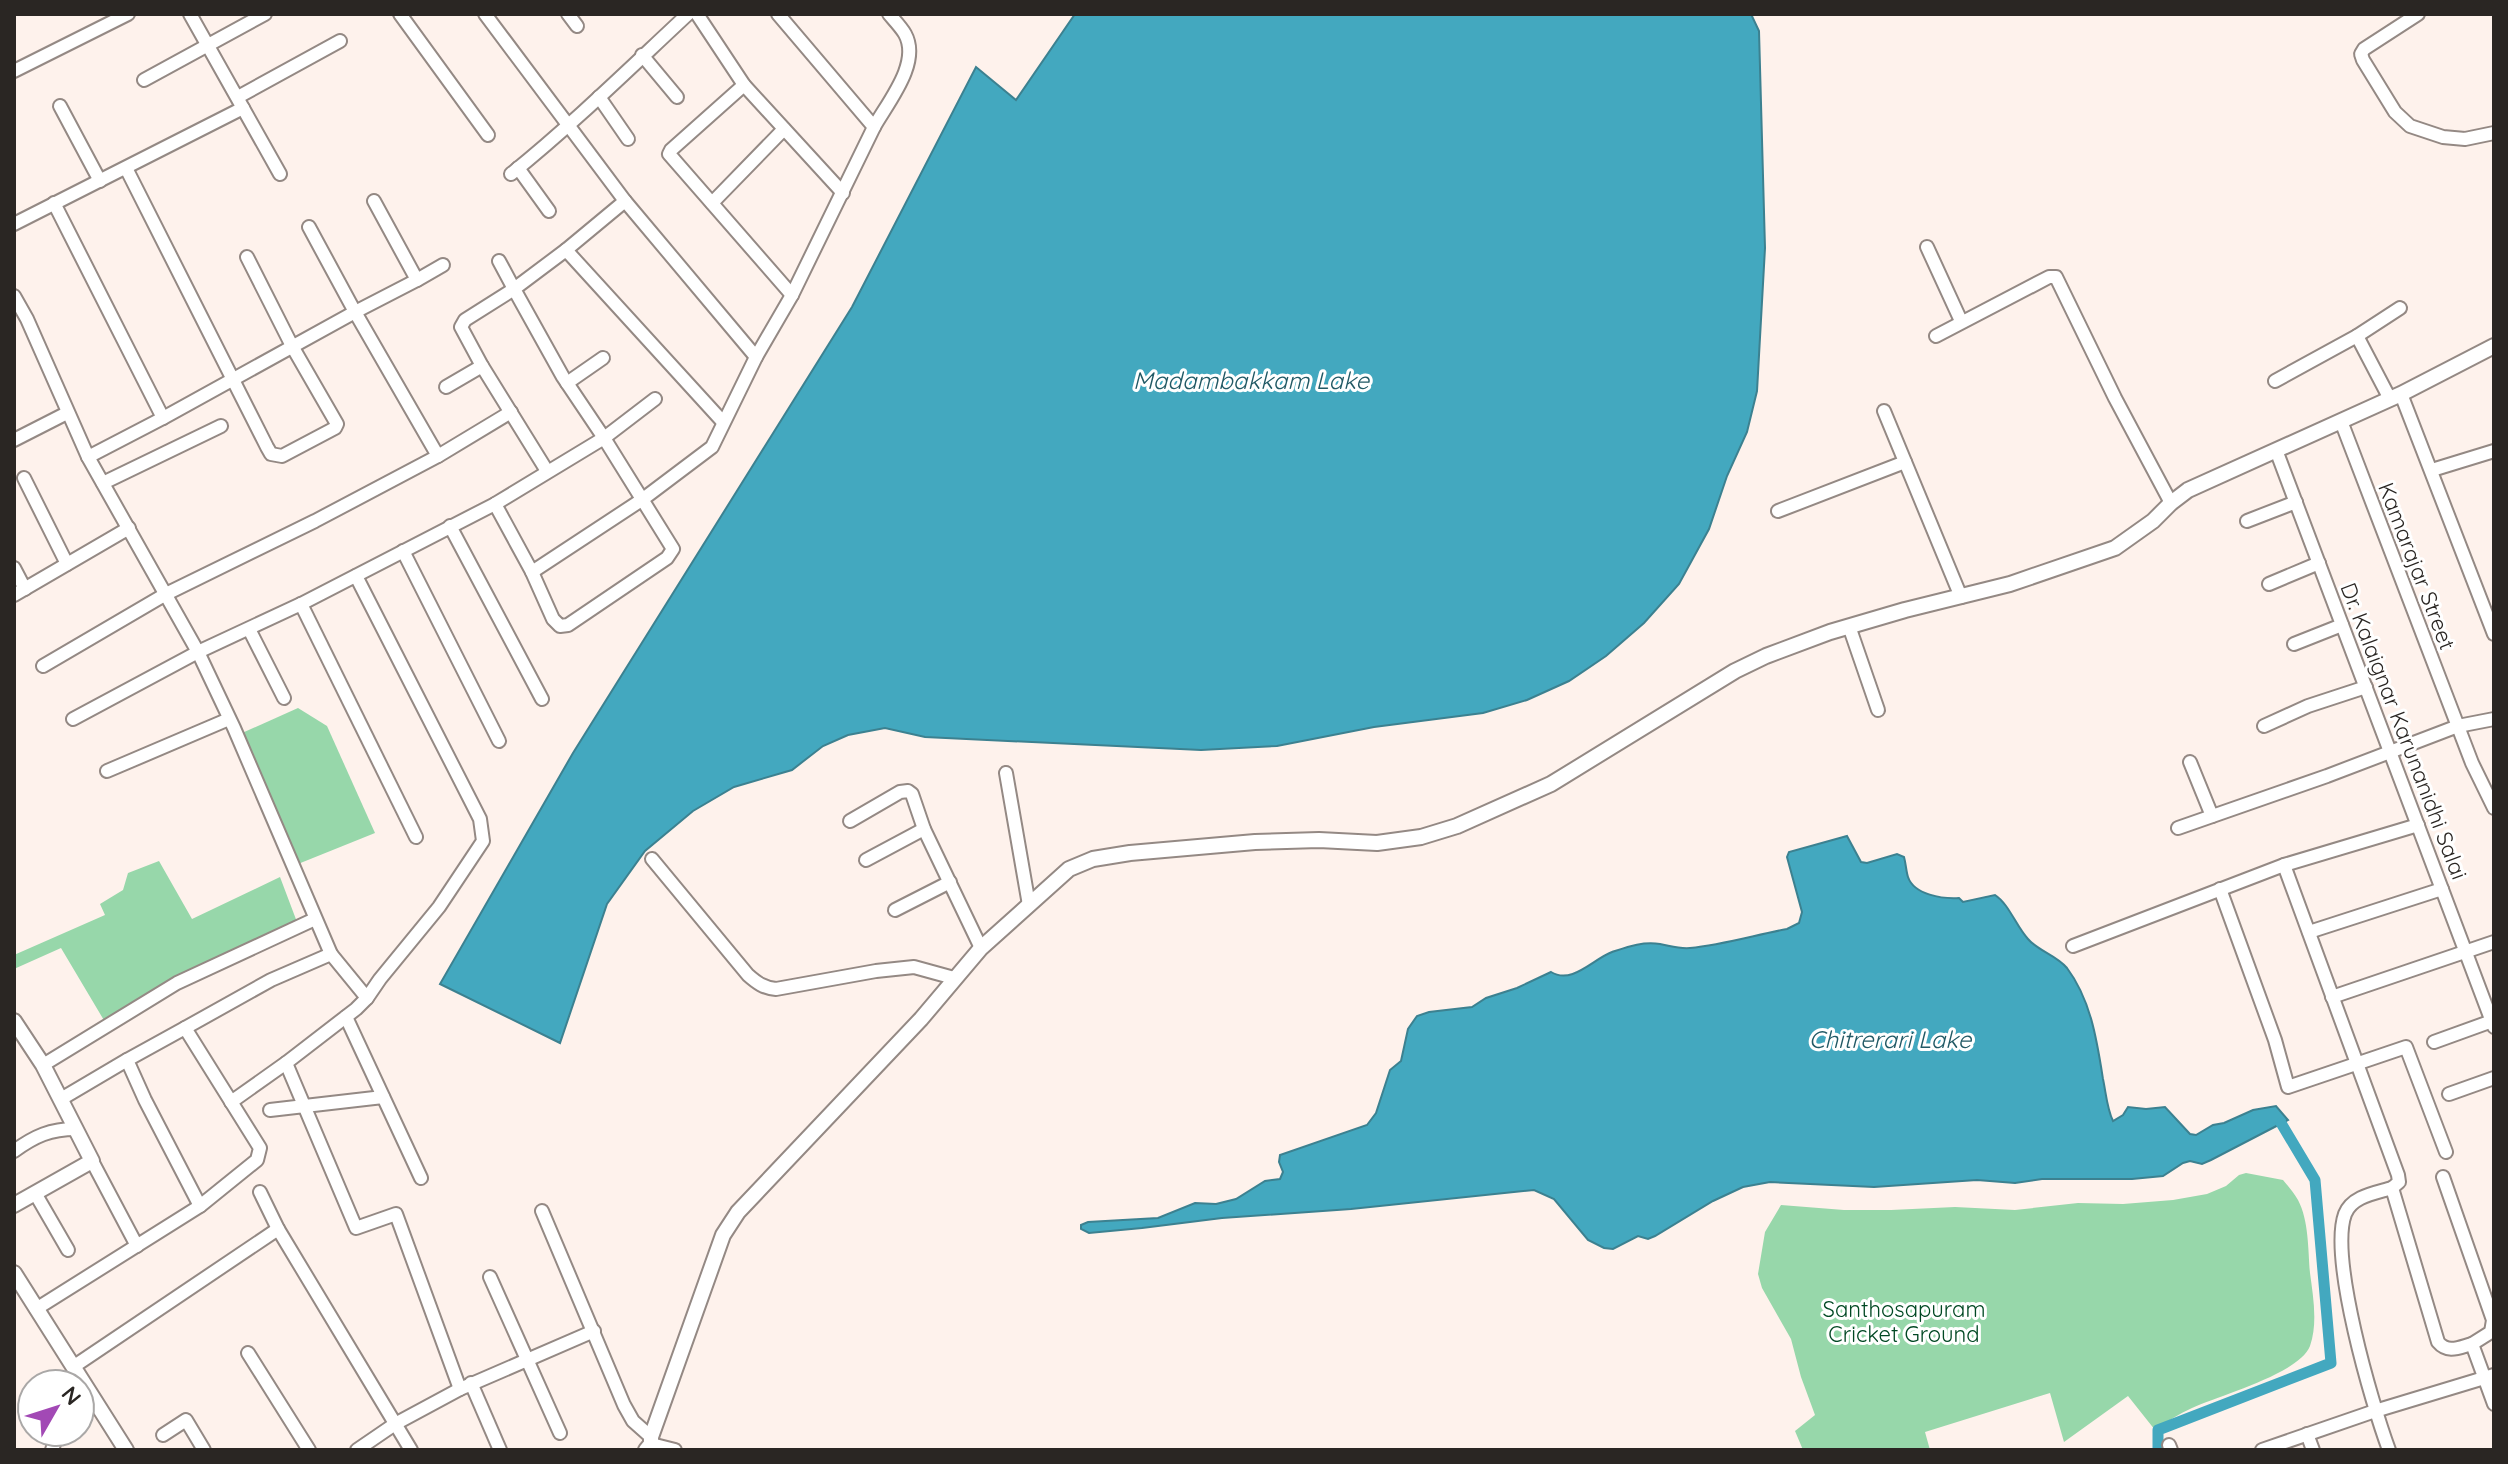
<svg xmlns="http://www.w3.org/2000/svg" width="2508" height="1464" viewBox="0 0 2508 1464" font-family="Quicksand,sans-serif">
  <rect width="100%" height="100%" fill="#fef2ec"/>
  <g fill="#97d7aa">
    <path d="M298 708 327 726 375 833 298 864 242 733Z"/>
    <path d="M159 861 192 919 280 877 297 922 105 1022 61 948 14 969V955L105 915 100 904 123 890 128 873Z"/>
    <path d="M2246 1173 2283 1180C2288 1186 2294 1193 2298 1200 2309 1221 2308 1250 2310 1273 2313 1296 2318 1323 2310 1346 2299 1374 2220 1395 2192 1408 2179 1414 2166 1422 2155 1430L2128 1396 2064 1442 2050 1393 1925 1432 1930 1450H1803L1795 1431 1815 1415 1801 1377 1791 1339 1762 1288 1758 1274 1765 1232 1781 1205 1844 1210H1891L1955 1207 2015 1210 2078 1203 2123 1204 2173 1200 2207 1194 2226 1186 2239 1175Z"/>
  </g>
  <g fill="#43a8bf" stroke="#3c8190" stroke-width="2">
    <path d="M1075 14H1751L1759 31 1765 248 1757 391 1747 432 1727 476 1709 529 1679 584 1644 623 1606 656 1569 681 1527 700 1483 713 1374 727 1277 746 1201 750 925 737 885 728 848 735 823 746 792 770 734 787 693 811 645 851 607 904 560 1043 440 984 573 753 852 307 976 67 1016 100Z"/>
    <path d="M1847 836 1861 862 1867 863 1897 854 1904 857C1906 864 1906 871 1908 877 1914 895 1943 899 1959 898L1963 902 1995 895C2009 904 2016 926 2028 939 2038 951 2056 955 2067 968 2091 1000 2097 1041 2103 1079 2106 1093 2107 1109 2113 1121L2123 1115 2128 1107 2146 1109 2165 1107 2190 1134 2196 1135 2213 1125 2224 1123 2253 1110 2276 1106 2288 1120 2211 1160 2202 1164 2190 1161 2183 1163 2163 1176 2132 1179H2042L2015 1183 1977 1180 1874 1187 1770 1182 1743 1187 1713 1201 1655 1236 1648 1239 1638 1236 1613 1249 1604 1248 1588 1240 1554 1199 1534 1190 1351 1209 1222 1218 1142 1228 1089 1233 1081 1229V1225L1088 1222 1158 1218 1195 1203 1216 1204 1236 1199 1265 1181 1280 1179 1283 1172 1279 1162 1280 1155 1367 1125 1376 1113 1390 1070 1401 1061 1408 1029 1417 1016 1429 1012 1472 1007 1486 998 1517 988 1551 972C1572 985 1593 959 1612 952 1627 947 1643 941 1660 944 1671 946 1679 949 1690 948 1722 945 1755 935 1787 929L1799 923 1802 912 1787 857 1789 852Z"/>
  </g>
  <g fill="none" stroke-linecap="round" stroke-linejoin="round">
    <path stroke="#43a8bf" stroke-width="11" d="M2158 1450V1430L2331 1363 2315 1180 2281 1123"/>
    <defs>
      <g id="minor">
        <path d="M190 14 280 174"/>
        <path d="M400 14 488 135"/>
        <path d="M485 14 625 201 756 357"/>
        <path d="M568 14 577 26"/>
        <path d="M697 14 744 85 843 193"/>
        <path d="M2418 14 2364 49 2361 54 2363 60 2395 112 2410 126 2443 137 2465 139 2494 133"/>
        <path d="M642 55 677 97"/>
        <path d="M14 71 128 14"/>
        <path d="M144 80 265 14"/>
        <path d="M744 85 671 150 669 154 792 295"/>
        <path d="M238 97 340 41"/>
        <path d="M599 97 628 139"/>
        <path d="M60 106 100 181"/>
        <path d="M874 127C888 102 921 63 905 34 901 27 894 20 889 14"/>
        <path d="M126 168 267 447 271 454 282 456 335 428 337 424 292 346 247 257"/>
        <path d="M518 168 549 211"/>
        <path d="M511 174C573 124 630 68 688 14"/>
        <path d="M54 203 163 418"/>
        <path d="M712 203 784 129"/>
        <path d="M14 224 243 108"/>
        <path d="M1927 247 1961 321"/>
        <path d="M566 250 625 201"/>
        <path d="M499 261 514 289 465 320 461 327 482 366 547 471"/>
        <path d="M417 280 443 265"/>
        <path d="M14 296 27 319 88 457 198 652 234 728 331 954"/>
        <path d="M1936 336 2049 277H2056L2115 398 2171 503"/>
        <path d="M2357 336 2400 308"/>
        <path d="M2275 381 2357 336 2390 399"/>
        <path d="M567 383 603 358"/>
        <path d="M446 387 482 366"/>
        <path d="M2401 394 2494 634"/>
        <path d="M1884 411 1961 597"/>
        <path d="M2341 421 2472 763 2494 808"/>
        <path d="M14 440 67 413"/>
        <path d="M2276 450 2494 1027"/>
        <path d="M438 456 511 412"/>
        <path d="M88 457 163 418 355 312 309 227"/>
        <path d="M2432 470 2494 451"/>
        <path d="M24 478 67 564"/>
        <path d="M103 483 221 426"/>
        <path d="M495 504 532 572 643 499 712 447 756 357 792 295 874 127 778 14"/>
        <path d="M1778 511 1905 462"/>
        <path d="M2247 521 2296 502"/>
        <path d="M450 526 542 699"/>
        <path d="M403 551 499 741"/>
        <path d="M14 568 25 589"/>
        <path d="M532 572 553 619 560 626 568 625 667 558 673 549 604 438 563 377 514 289 566 250 723 422"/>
        <path d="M2269 584 2319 563"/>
        <path d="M14 595 129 528"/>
        <path d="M301 604 416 837"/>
        <path d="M1849 626 1878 710"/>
        <path d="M249 629 284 698"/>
        <path d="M2294 644 2342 625"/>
        <path d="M43 666 166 594 315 521 438 456 355 312 417 280 374 201"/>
        <path d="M73 719 198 652 301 604 495 504 604 438 655 399"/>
        <path d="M2264 726 2308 706 2366 687"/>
        <path d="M2190 762 2212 816"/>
        <path d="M107 771 229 719"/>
        <path d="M1006 773 1029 905"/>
        <path d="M850 821 900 792 908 791 912 794 924 829 981 948"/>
        <path d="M2178 828 2327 776 2458 726 2494 719"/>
        <path d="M652 859 748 975C757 983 764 988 776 989L876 971 914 967 954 978"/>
        <path d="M866 860 924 829"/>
        <path d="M2284 865 2418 825"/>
        <path d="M2220 889 2275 1040 2288 1087 2406 1047 2446 1152"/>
        <path d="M895 910 950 882"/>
        <path d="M2309 932 2442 889"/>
        <path d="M2073 946 2284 865 2398 1175 2399 1182 2392 1188 2438 1342C2448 1354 2460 1347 2472 1344L2494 1404"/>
        <path d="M2332 997 2494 942"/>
        <path d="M367 998 356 1009 286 1063 356 1228 396 1214 460 1389"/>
        <path d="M346 1017 421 1178"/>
        <path d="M185 1028 127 1060 145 1100 200 1206"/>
        <path d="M2434 1042 2492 1021"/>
        <path d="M43 1065 177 983 315 919"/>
        <path d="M2449 1094 2494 1078"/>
        <path d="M61 1099 127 1060"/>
        <path d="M231 1102 286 1063"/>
        <path d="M270 1110 383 1097"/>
        <path d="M14 1151C35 1136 50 1129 76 1129"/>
        <path d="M92 1161 137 1246"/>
        <path d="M2443 1177 2493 1320 2491 1332 2472 1344"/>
        <path d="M260 1192 278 1229 411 1450"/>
        <path d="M35 1193 68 1250"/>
        <path d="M542 1211 624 1405 633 1421 651 1437"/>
        <path d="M490 1277 560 1433"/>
        <path d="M36 1309 200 1206 257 1160 260 1148 185 1028 271 980 331 954 367 998 380 979 439 907 483 841 480 819 356 576"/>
        <path d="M248 1353 309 1450"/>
        <path d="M73 1367 278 1229"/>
        <path d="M471 1383 500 1450"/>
        <path d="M80 1409 94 1400"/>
        <path d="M2307 1434 2313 1450"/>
        <path d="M163 1435 186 1420 204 1450"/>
        <path d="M651 1444 675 1450"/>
        <path d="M2169 1445 2171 1450"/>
        <path d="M52 1450 58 1432"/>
        <path d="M357 1450 395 1424 460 1389 594 1331"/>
        <path d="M2262 1450 2375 1411 2494 1375"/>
        <path d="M2389 1450C2372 1404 2329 1258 2345 1214 2352 1196 2376 1193 2392 1188"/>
      </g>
      <g id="tertiary">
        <path d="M14 1021 43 1065 92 1161 14 1205"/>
        <path d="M14 1273 126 1450"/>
        <path d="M646 1450 651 1444V1437L723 1235 738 1212 921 1019 981 948 1069 869 1093 859 1130 853 1255 842 1319 840 1377 843 1421 837 1457 826 1551 784 1735 671 1766 656 1830 632 1905 610 2010 584 2115 548 2153 521 2171 503 2188 490 2401 394 2494 346"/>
      </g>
    </defs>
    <use href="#minor" stroke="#948984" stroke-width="16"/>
    <use href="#tertiary" stroke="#948984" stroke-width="18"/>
    <use href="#minor" stroke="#fff" stroke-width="12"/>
    <use href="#tertiary" stroke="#fff" stroke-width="14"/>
  </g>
  <g text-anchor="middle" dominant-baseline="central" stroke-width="6" stroke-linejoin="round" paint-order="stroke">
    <g font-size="22" fill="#2a2623" stroke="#fff">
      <text transform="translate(2417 566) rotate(69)">Kamarajar Street</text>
      <text transform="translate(2404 731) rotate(69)">Dr. Kalaignar Karunanidhi Salai</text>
    </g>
    <g font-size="22" fill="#004823" stroke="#fff">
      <text x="1904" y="1309">Santhosapuram<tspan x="1904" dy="25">Cricket Ground</tspan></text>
    </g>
    <g font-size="24" font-style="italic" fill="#215965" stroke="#fff">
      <text x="1251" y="380">Madambakkam Lake</text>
      <text x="1890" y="1039">Chitrerari Lake</text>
    </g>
  </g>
  <rect width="2508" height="1464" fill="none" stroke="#2a2623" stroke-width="32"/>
  <g transform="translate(56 1408) rotate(51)"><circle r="38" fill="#ffffff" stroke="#aaa8a7" stroke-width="2"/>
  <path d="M0-6L14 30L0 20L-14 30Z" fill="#a249b5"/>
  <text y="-12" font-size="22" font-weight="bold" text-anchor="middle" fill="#2a2623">N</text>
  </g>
</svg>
